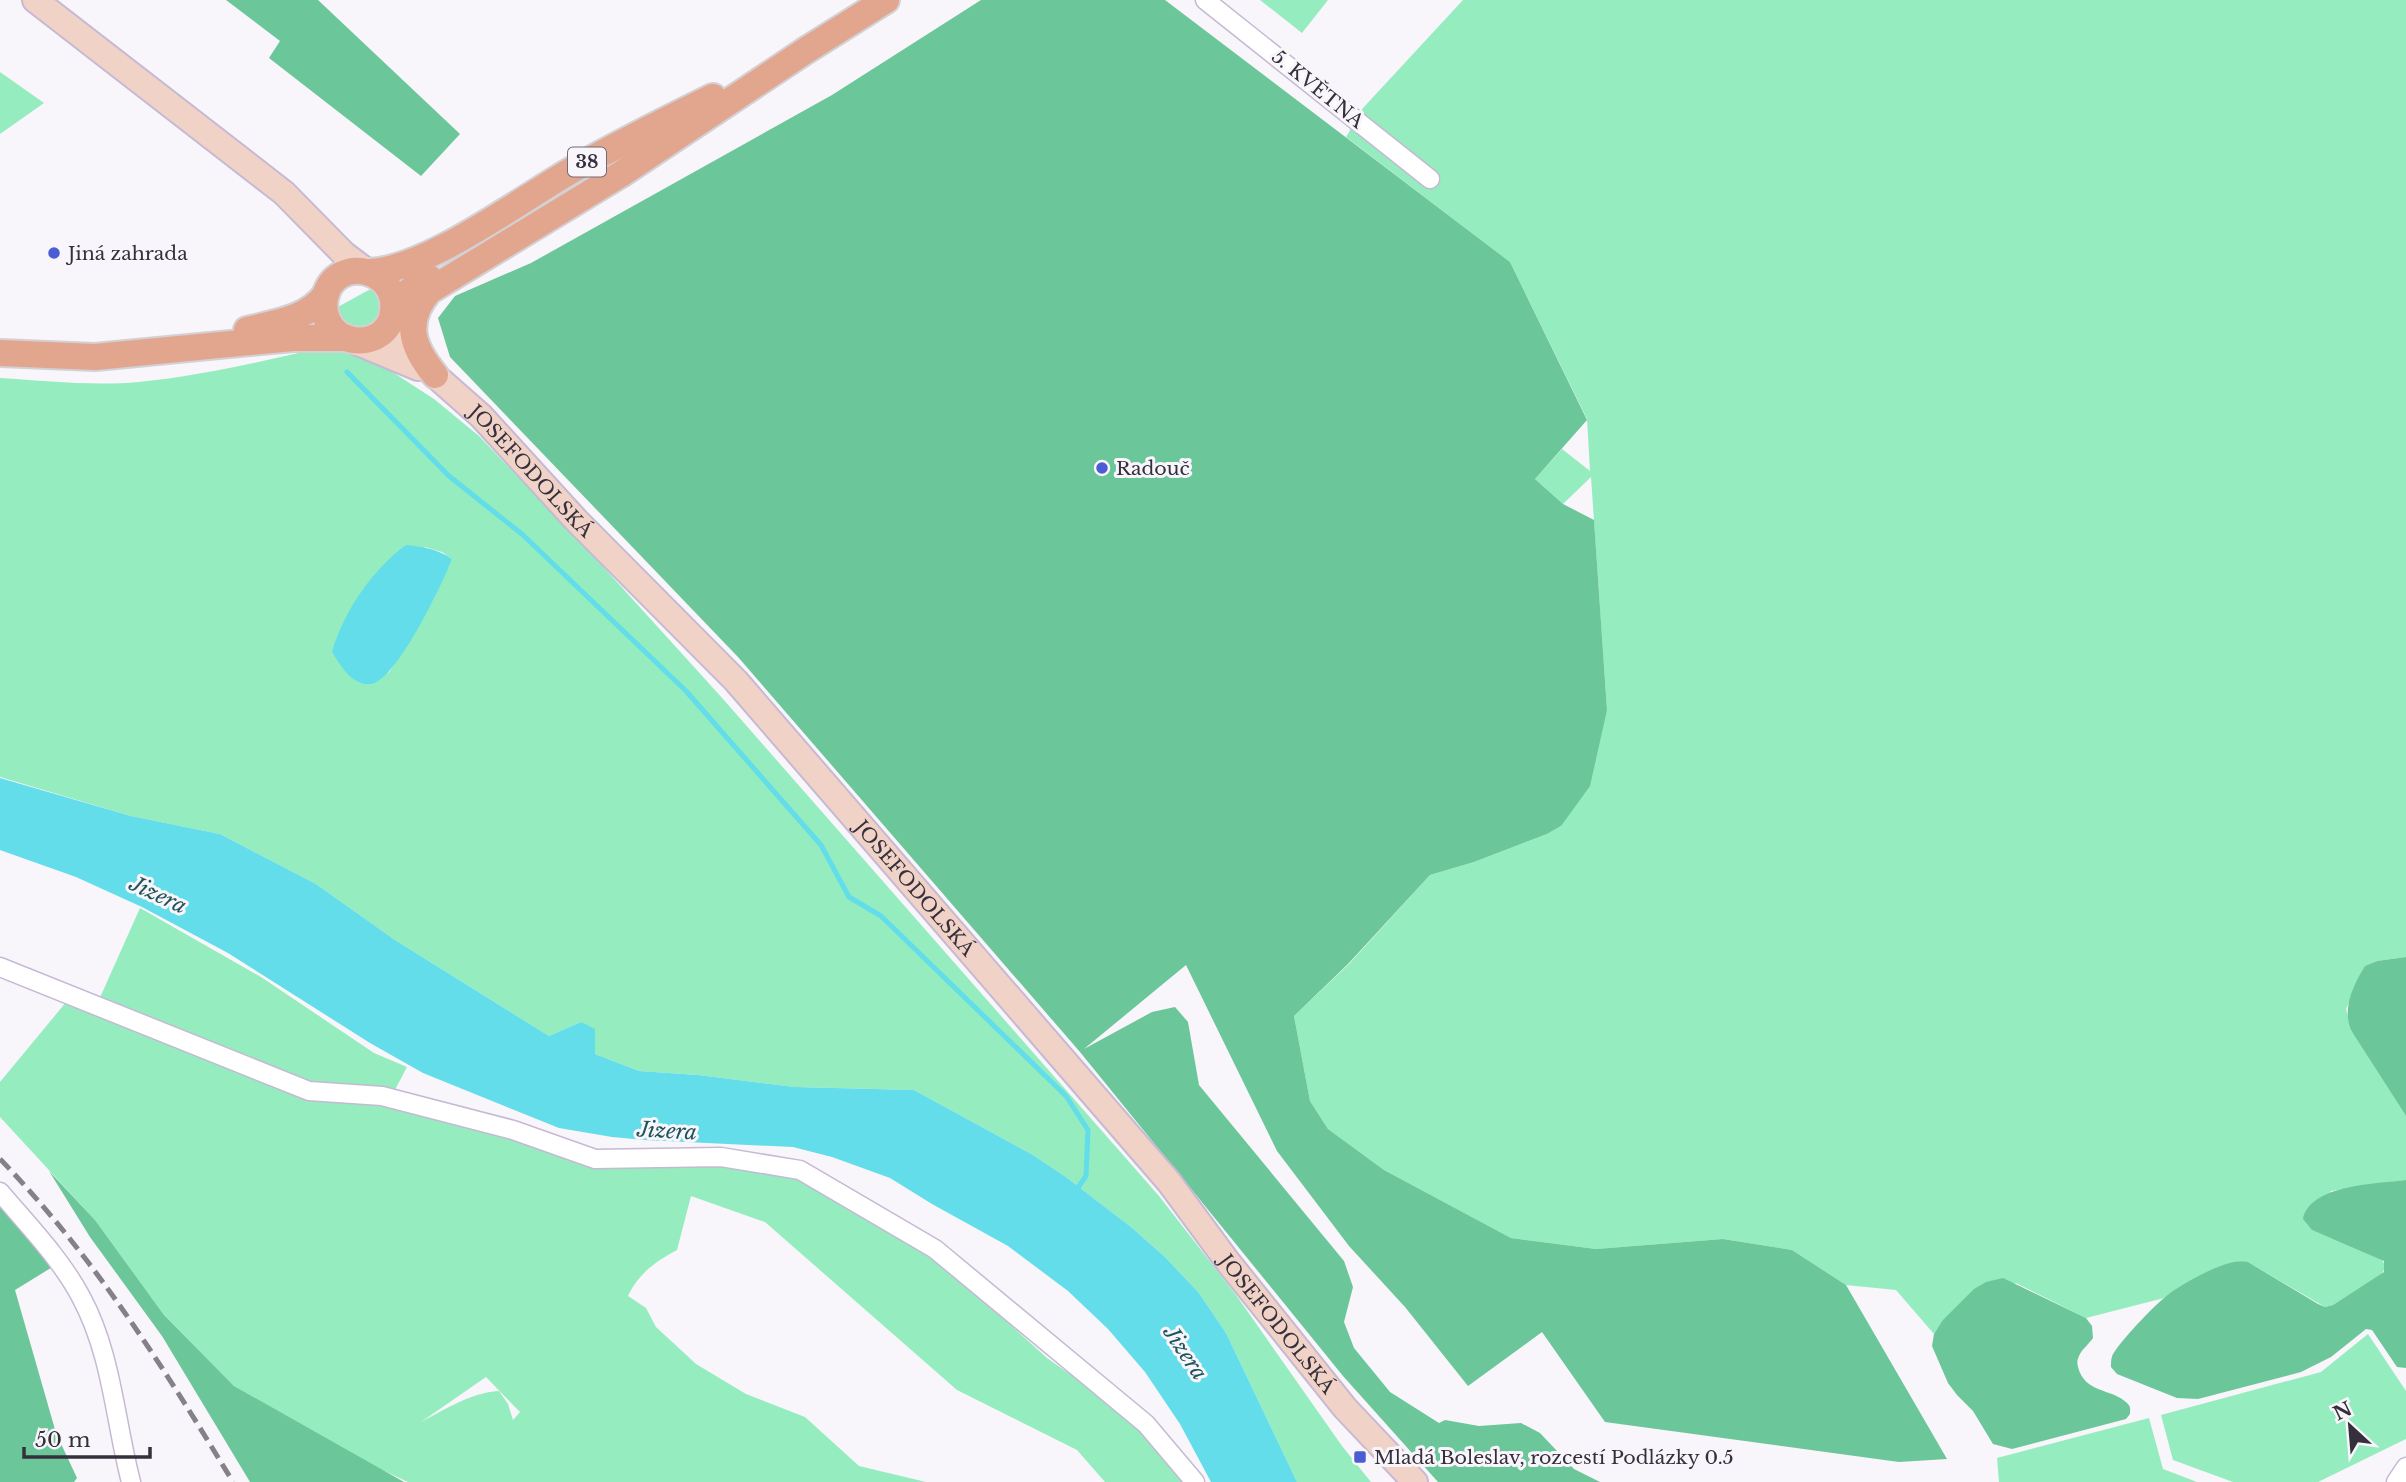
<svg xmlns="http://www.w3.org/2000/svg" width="2406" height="1482" viewBox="0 0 2406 1482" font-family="'Libre Baskerville',serif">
  <rect width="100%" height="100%" fill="#f8f5fb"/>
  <g fill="#95ecbf" fill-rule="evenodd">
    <path d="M1260 0H1328L1302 33Z"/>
    <path d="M1463 0H2406V957L2377 961 2365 966 2346 1009 2352 1032 2406 1116V1180L2331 1191 2312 1230 2379 1257C2386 1263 2387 1270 2379 1276L2333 1305 2325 1307 2248 1262C2227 1257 2182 1285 2164 1298L2086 1318 2016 1283 1942 1321 1934 1334 1896 1290 1846 1285 1792 1250 1723 1239 1596 1249 1511 1238 1384 1170 1328 1129 1310 1101 1294 1016 1349 964 1430 875 1474 862 1547 834 1561 826 1607 710 1591 477 1563 504 1535 479 1562 449 1590 471 1587 419 1510 262 1346 137 1363 108Z"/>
    <path d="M0 72 44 103 0 134Z"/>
    <path d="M376 286 381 291 378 323 359 331 341 321 336 308Z"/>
    <path d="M312 350H341L380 364 434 399 479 436 588 550 723 699 1159 1196 1236 1295 1342 1446 1371 1482H1297L1226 1333 1199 1293 1165 1257 1131 1227 1066 1177 1033 1155 914 1090 795 1087 698 1075 639 1071 595 1054 581 1022 549 1036 395 940 316 884 220 834 131 816 0 777V378C46 381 93 386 139 382 198 376 255 363 312 350ZM425 547 442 552 452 559 432 602 388 674Z"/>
    <path d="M140 908 261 977 374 1053 407 1067 388 1103 453 1119 594 1166 715 1162 797 1177 946 1267 1047 1358 1146 1428 1182 1482H1105L1077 1450 957 1390 765 1222 691 1196 677 1250C655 1262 639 1273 628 1296L646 1308 656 1327 696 1364 746 1394 805 1417 859 1466 926 1482H408L363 1461 234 1386 164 1315 95 1220 0 1117V1082L67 1001 94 1011ZM486 1377 520 1412 513 1420 508 1404 499 1391C470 1393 446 1409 421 1422Z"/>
    <path d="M2368 1334 2406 1391V1439L2318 1482H2233L2173 1460 2161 1415 2321 1372Z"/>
    <path d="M2149 1418 2163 1469 2197 1482H1999L1997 1458Z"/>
  </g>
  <g fill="#6bc699">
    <path d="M226 0H318L460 134 421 176 269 58 280 41Z"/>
    <path d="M981 0H1165L1510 262 1587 420 1535 479 1563 504 1594 520 1607 710 1590 786 1561 826 1547 834 1474 862 1430 875 1348 964 1294 1016 1310 1101 1328 1129 1384 1170 1511 1238 1596 1249 1723 1239 1792 1250 1846 1285 1947 1459 1899 1462 1605 1422 1542 1332 1468 1386 1405 1307 1349 1246 1277 1151 1186 965 1084 1049 1152 1012 1175 1007 1188 1022 1199 1085 1344 1261 1353 1287 1344 1322 1354 1348 1390 1392 1439 1423 1445 1420 1479 1426 1521 1423 1540 1433 1574 1469 1600 1482H1438L1343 1376 1080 1052 738 657 450 357 438 318 455 296 531 263 832 95Z"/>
    <path d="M2406 957V1116L2352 1032C2341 1009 2353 986 2365 966L2377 961Z"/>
    <path d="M49 1171 95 1220 164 1315 234 1386 404 1482H250L162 1336 90 1237Z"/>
    <path d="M2406 1180V1368L2397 1367 2372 1330 2366 1329 2331 1357 2301 1372 2198 1399 2177 1398 2117 1374 2111 1367C2111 1361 2111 1356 2115 1351 2126 1335 2157 1302 2173 1291 2190 1280 2229 1257 2248 1262L2318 1304 2325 1307 2333 1305 2384 1272V1261L2312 1230 2303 1219C2310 1184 2378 1184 2406 1180Z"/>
    <path d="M0 1197 54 1266 15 1290 56 1433 77 1478 74 1482H0Z"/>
    <path d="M2003 1278 2086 1318 2092 1326 2093 1338C2089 1344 2082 1349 2079 1356 2077 1360 2077 1363 2078 1367 2085 1394 2112 1388 2127 1403 2131 1407 2130 1408 2130 1414L2126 1419 2012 1449 1993 1444 1973 1411 1957 1395 1948 1383 1932 1346 1934 1334 1942 1321 1974 1289 1986 1282Z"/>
  </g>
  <g fill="#62dde9">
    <path d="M406 545C424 547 438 549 452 559 443 583 396 681 371 684 352 686 341 666 332 652 344 611 372 570 406 545Z"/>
    <path d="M0 778 131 816 220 834 316 884 395 940 549 1036 581 1022 595 1029V1054L639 1071 698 1075 795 1087 914 1090 1033 1155 1066 1177 1131 1227 1165 1257 1199 1293 1226 1333 1297 1482H1211L1180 1424 1145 1372 1108 1329 1068 1291 1008 1246 932 1204 890 1178 832 1157 793 1147 645 1140 612 1137 559 1128 423 1073 370 1043 228 953 142 907 76 877 0 850Z"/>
  </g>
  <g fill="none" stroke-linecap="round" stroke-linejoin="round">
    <path stroke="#62dde9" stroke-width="5" d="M347 372 449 476 523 535 686 691 821 845 849 897 881 916 1066 1096 1088 1130 1086 1176 1075 1192"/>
    <defs>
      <g id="street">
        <path d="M1205 0 1430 179"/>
        <path d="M0 967 309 1091 382 1096 513 1130 595 1159 721 1157 800 1170 935 1249 1146 1424 1195 1482"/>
        <path d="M0 1192C28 1225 61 1259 81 1297 112 1354 115 1421 131 1482"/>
        <path d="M2396 1482 2406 1467"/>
      </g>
      <g id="secondary">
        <path d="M35 0 284 193 344 254 368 272"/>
        <path id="s1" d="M392 319 397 333 413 356 481 416 575 519 736 681 1169 1182 1228 1262 1345 1408 1415 1482"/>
        <path d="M351 340 418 368"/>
      </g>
      <g id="primary">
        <path d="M370 272C429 269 521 199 574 169 620 143 666 120 713 97"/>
        <path d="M392 317C404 269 336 252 325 297 323 308 325 319 332 328 346 345 375 345 388 326 394 317 396 306 403 298 410 289 419 283 429 278"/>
        <path d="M247 330C274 323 309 319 326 294"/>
        <path d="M0 353 95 357 293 338H347"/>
        <path d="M435 375C412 347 403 322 429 291L621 174 805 51 886 0"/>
      </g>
    </defs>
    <use href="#street" stroke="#c6b9d4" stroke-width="21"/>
    <use href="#secondary" stroke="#c6b9d4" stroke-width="28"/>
    <use href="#primary" stroke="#d3d1d4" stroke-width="30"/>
    <use href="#street" stroke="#fff" stroke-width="18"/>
    <use href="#secondary" stroke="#f1d2c7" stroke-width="24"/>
    <use href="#primary" stroke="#e2a68f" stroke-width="26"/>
    <path stroke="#858089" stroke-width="5" stroke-dasharray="14 7" stroke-linecap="butt" d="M0 1159C93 1255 164 1368 233 1482"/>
  </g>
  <g fill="#4b5dd2" stroke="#f8f5fb" stroke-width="2.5">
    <circle cx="54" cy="253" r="7"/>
    <circle cx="1102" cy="468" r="7"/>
    <rect x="1353" y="1450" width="14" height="14" rx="3.5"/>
  </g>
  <g text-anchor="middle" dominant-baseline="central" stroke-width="6" stroke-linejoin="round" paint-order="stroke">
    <rect fill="#f8f5fb" stroke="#706b75" stroke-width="2" x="568" y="147.5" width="38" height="29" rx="5"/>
    <g font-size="18" font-weight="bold" fill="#35303b">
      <text x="587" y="162">38</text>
    </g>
    <g font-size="19" fill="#35303b" stroke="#f8f5fb">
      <text transform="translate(1318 89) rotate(39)">5. KVĚTNA</text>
      <text stroke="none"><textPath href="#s1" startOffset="208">JOSEFODOLSKÁ</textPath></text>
      <text stroke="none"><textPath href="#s1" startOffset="775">JOSEFODOLSKÁ</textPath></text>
      <text stroke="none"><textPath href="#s1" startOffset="1342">JOSEFODOLSKÁ</textPath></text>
    </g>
    <g font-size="19" fill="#35303b" stroke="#f8f5fb" text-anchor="start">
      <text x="68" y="253">Jiná zahrada</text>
      <text x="1116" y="468">Radouč</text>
      <text x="1374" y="1457">Mladá Boleslav, rozcestí Podlázky 0.5</text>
    </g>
    <g font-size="21" font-style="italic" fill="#1e5459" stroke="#f8f5fb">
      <text transform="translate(158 895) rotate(25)">Jizera</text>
      <text transform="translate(667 1131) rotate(3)">Jizera</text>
      <text transform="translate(1185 1353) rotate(56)">Jizera</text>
    </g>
  </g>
  <g transform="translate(2350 1426) rotate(334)" stroke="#f8f5fb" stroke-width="5" paint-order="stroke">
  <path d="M0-5L12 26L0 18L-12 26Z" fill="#35303b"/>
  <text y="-10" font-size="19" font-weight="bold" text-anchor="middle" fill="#35303b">N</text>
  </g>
  <path d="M24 1447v10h126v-10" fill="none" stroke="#35303b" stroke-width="3.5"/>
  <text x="35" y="1447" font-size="21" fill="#35303b" stroke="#f8f5fb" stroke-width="5" paint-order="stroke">50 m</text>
</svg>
